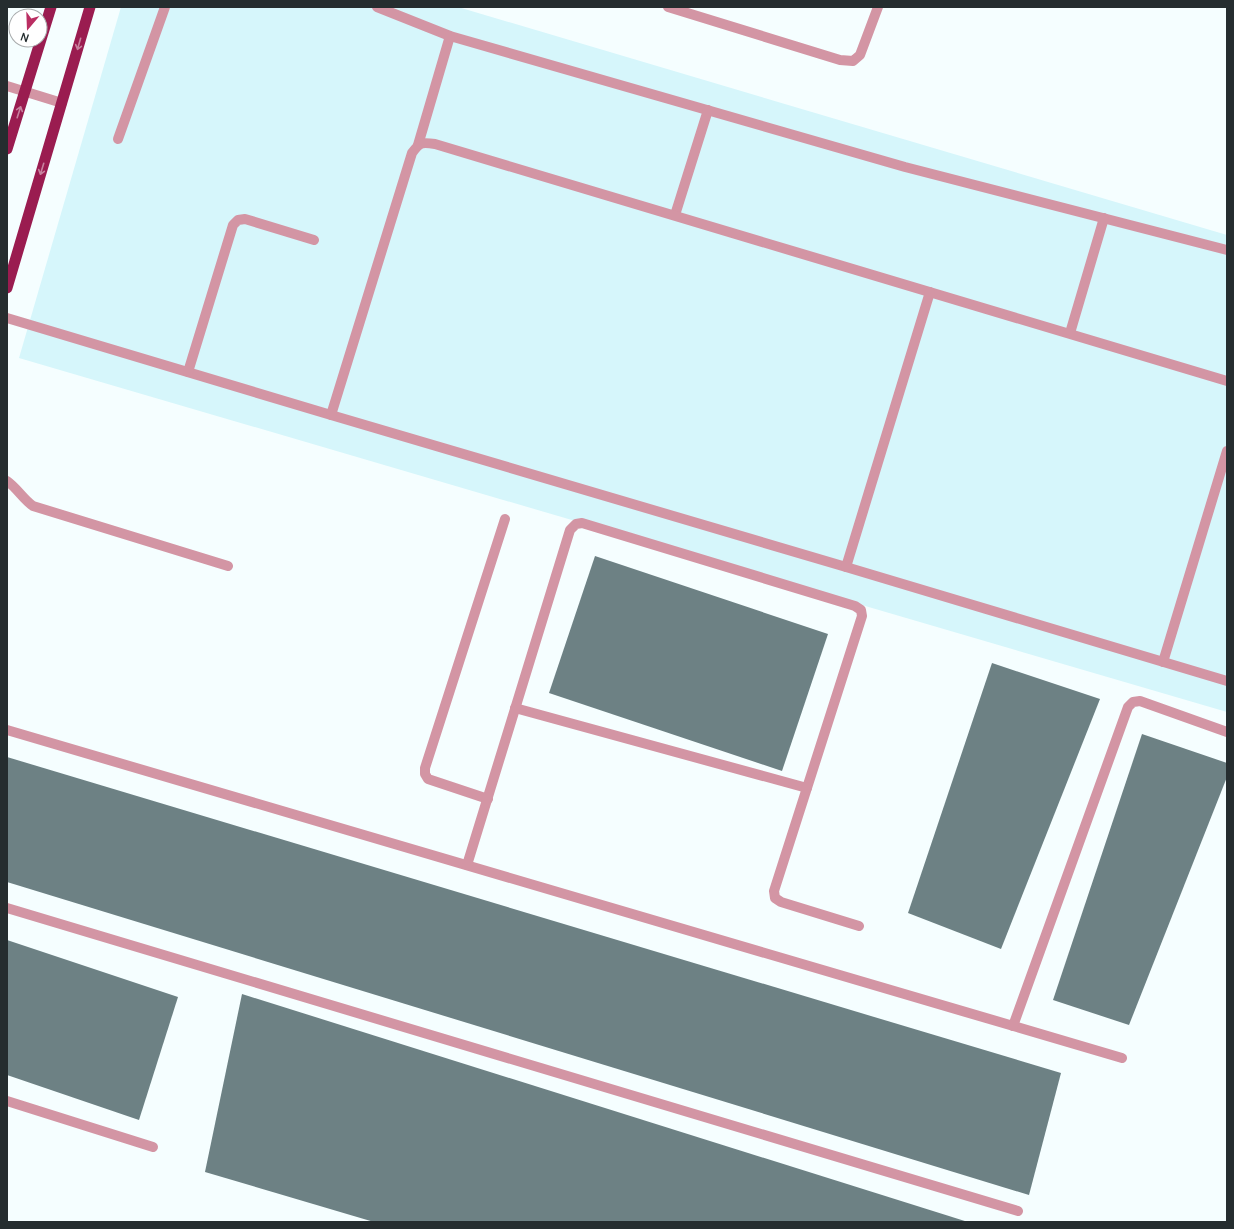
<svg xmlns="http://www.w3.org/2000/svg" width="1234" height="1229" viewBox="0 0 1234 1229" font-family="Manrope,sans-serif">
  <rect width="100%" height="100%" fill="#f5feff"/>
  <path fill="#d6f6fb" d="M121 7H458L1227 235V712L19 358Z"/>
  <g fill="#6d8184">
    <path d="M595 556 828 634 782 771 549 693Z"/>
    <path d="M992 663 1100 699 1001 949 908 913Z"/>
    <path d="M1142 734 1227 763V777L1129 1025 1053 1000Z"/>
    <path d="M7 757 1061 1073 1029 1195 7 882Z"/>
    <path d="M7 940 178 997 139 1120 7 1075Z"/>
    <path d="M242 994 968 1222H374L205 1172Z"/>
  </g>
  <g fill="none" stroke-linecap="round" stroke-linejoin="round">
    <g stroke="#d395a4" stroke-width="10">
      <path d="M377 7 450 36 905 167 1227 250"/>
      <path d="M668 7 840 60 853 61 860 55 878 7"/>
      <path d="M118 139 165 7"/>
      <path d="M418 145 450 36"/>
      <path d="M675 215 708 110"/>
      <path d="M7 318 331 415 846 567 1227 681"/>
      <path d="M1070 333 1104 218"/>
      <path d="M188 372 233 225 238 220 245 219 314 240"/>
      <path d="M331 415 412 153C420 142 422 142 435 144L1227 381"/>
      <path d="M7 481C17 488 23 499 33 506L228 566"/>
      <path d="M846 567 930 292"/>
      <path d="M1163 662 1227 451"/>
      <path d="M515 708 807 788"/>
      <path d="M7 730 1122 1058"/>
      <path d="M488 799 428 779 425 774V768L505 519"/>
      <path d="M467 865 570 530 576 524 582 523 855 606 861 610 862 616 774 891 775 898 781 902 859 926"/>
      <path d="M7 908 1018 1211"/>
      <path d="M1013 1026 1128 707 1133 702 1140 701 1227 732"/>
      <path d="M7 1101 153 1147"/>
    </g>
    <path stroke="#d395a4" stroke-width="10" d="M7 86 62 103"/>
    <g stroke="#9a1c50" stroke-width="11">
      <path d="M7 149 51 7"/>
      <path d="M7 288 90 7"/>
    </g>
  </g>
  <defs><path id="oneway-shaft" d="M-6 0H5M1.5-3L5.5 0L1.5 3" fill="none" stroke-width="1.6" stroke-linecap="round" stroke-linejoin="round"/></defs>
  <g stroke="#c7829f">
    <use href="#oneway-shaft" transform="translate(79 44) rotate(106)"/>
    <use href="#oneway-shaft" transform="translate(19 112) rotate(-72)"/>
    <use href="#oneway-shaft" transform="translate(42 169) rotate(107)"/>
  </g>
  <rect width="1234" height="1229" fill="none" stroke="#252d2f" stroke-width="16"/>
  <g transform="translate(28 28) rotate(199)"><circle r="19" fill="#ffffff" stroke="#a8abac"/>
  <path d="M0-3L7 15L0 10L-7 15Z" fill="#ba2e62"/>
  <text y="-6" font-size="11" font-weight="bold" text-anchor="middle" fill="#252d2f">N</text>
  </g>
</svg>
